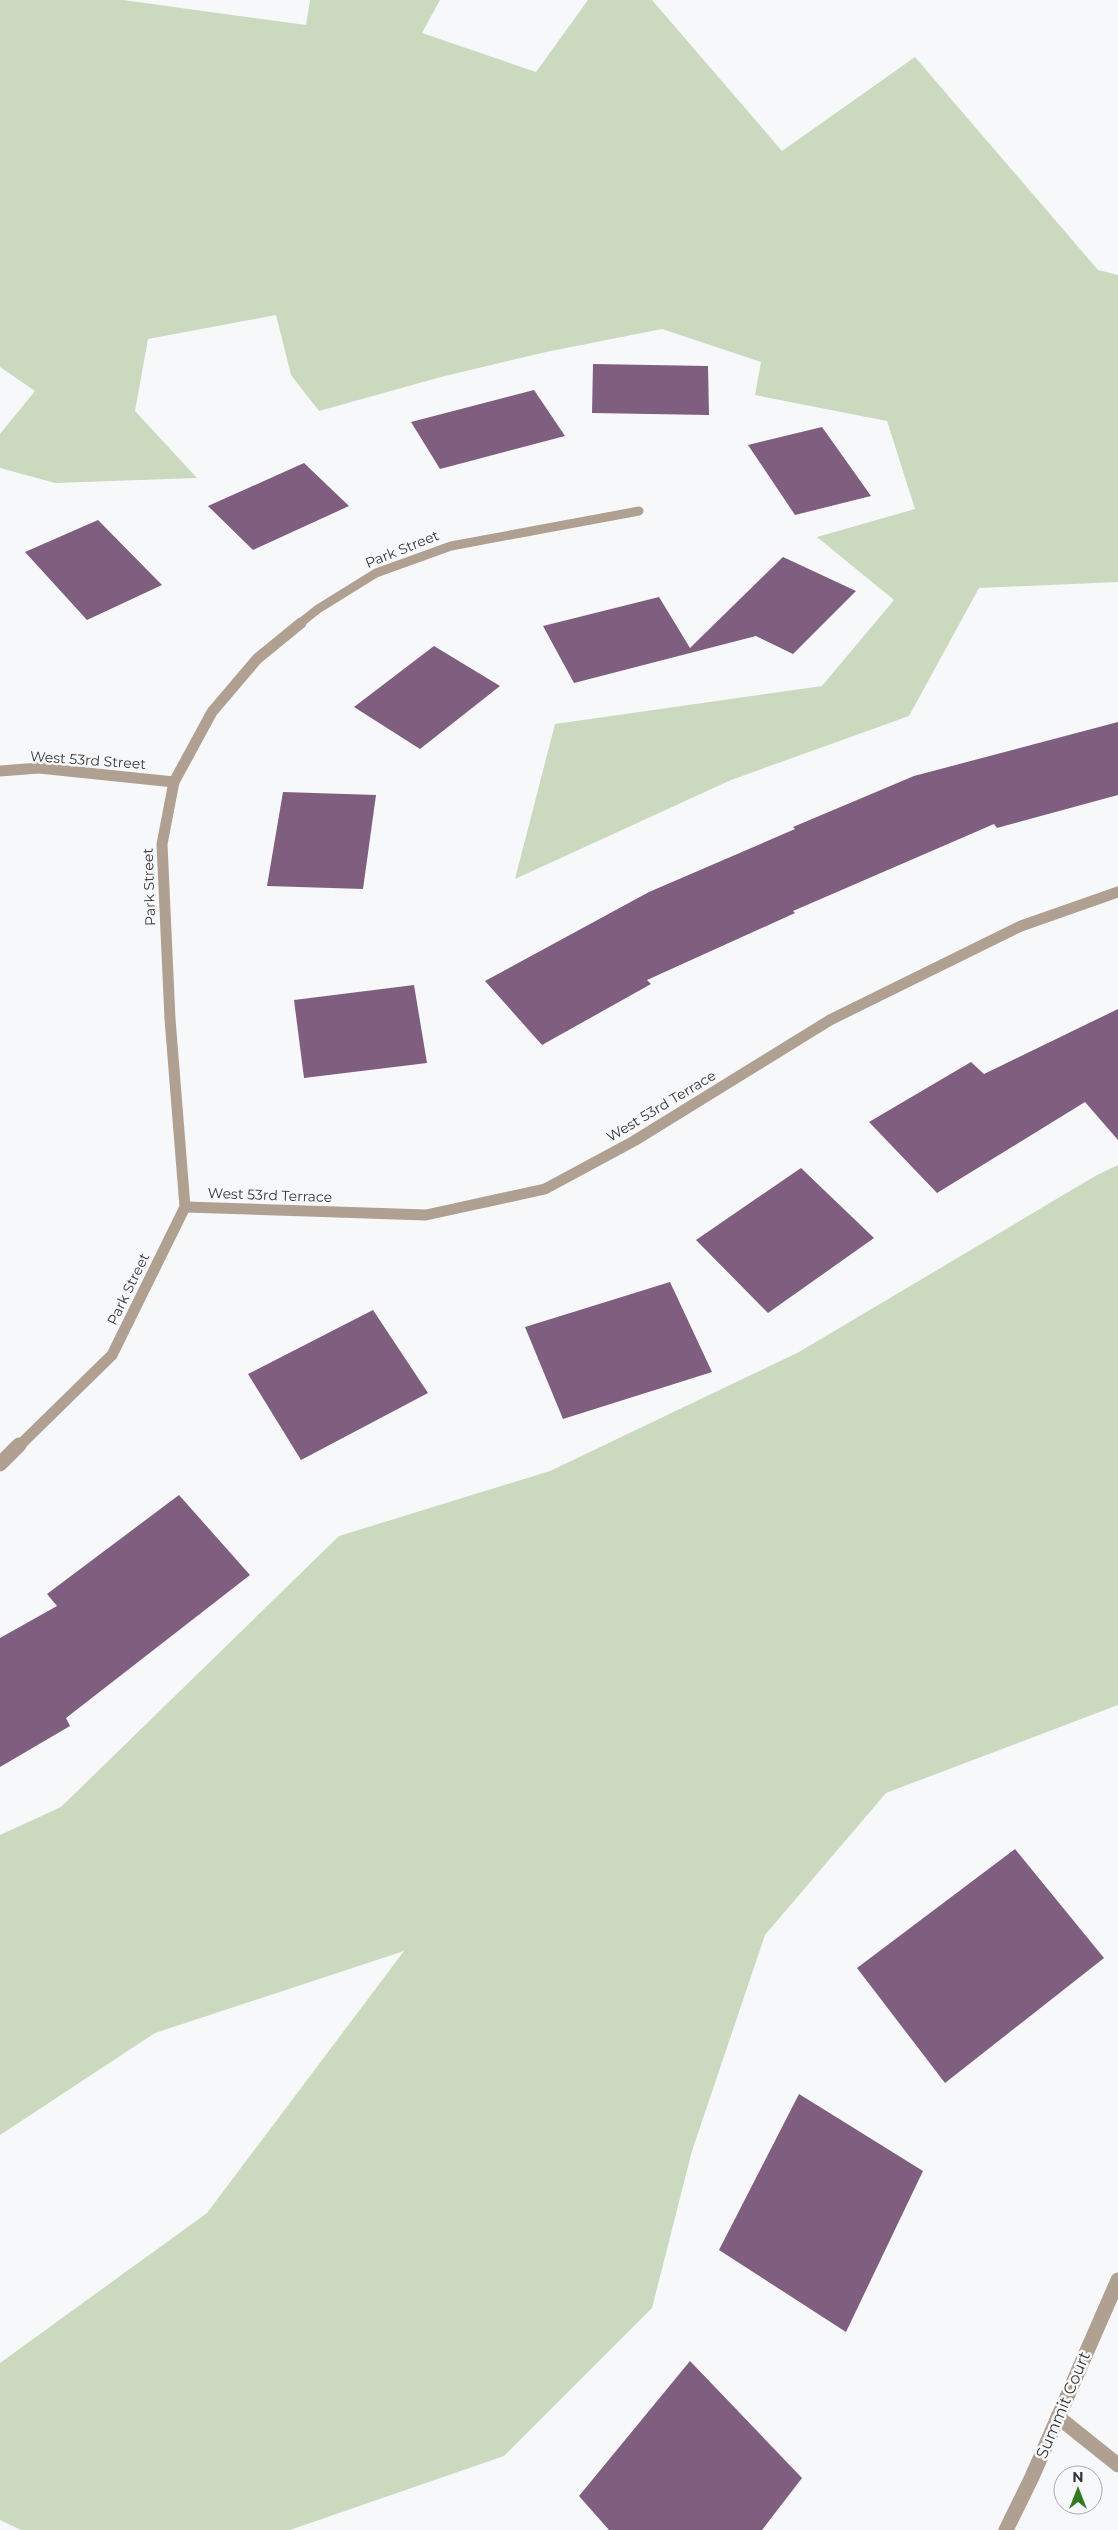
<svg xmlns="http://www.w3.org/2000/svg" width="1118" height="2530" viewBox="0 0 1118 2530" font-family="Montserrat,sans-serif">
  <rect width="100%" height="100%" fill="#f7f8fa"/>
  <g fill="#cbdabf">
    <path d="M0 0H123L306 25 310 0H440L422 33 536 72 588 0H652L782 151 915 57 1098 270 1118 275V582L979 588 909 716 731 780 515 879 555 724 822 686 894 600 817 537 915 509 887 421 755 395 761 362 662 329 546 352 441 377 319 411 291 375 276 315 148 339 135 411 197 478 55 483 0 468V434L35 391 0 367Z"/>
    <path d="M1118 1165V1705L886 1793 765 1935 692 2151 652 2308 504 2456 290 2530H21L0 2520V2363L207 2213 404 1951 155 2033 0 2135V1835L61 1807 339 1536 550 1471 799 1352 1097 1175Z"/>
  </g>
  <g fill="#7f5e7f">
    <path d="M593 364 708 366 709 415 592 413Z"/>
    <path d="M534 390 565 436 440 469 411 422Z"/>
    <path d="M822 427 871 496 795 515 748 445Z"/>
    <path d="M304 463 349 506 253 550 208 506Z"/>
    <path d="M98 520 162 585 87 620 25 552Z"/>
    <path d="M783 557 856 591 793 654 756 636 574 683 543 626 659 597 690 648Z"/>
    <path d="M434 646 500 686 420 749 354 707Z"/>
    <path d="M1118 722V795L997 828 994 824 793 911 795 913 647 980 651 984 542 1045 485 981 649 892 795 829 793 827 914 776Z"/>
    <path d="M283 792 376 795 363 889 267 886Z"/>
    <path d="M414 985 427 1063 304 1078 294 1000Z"/>
    <path d="M1118 1009V1140L1085 1102 937 1193 869 1122 971 1062 984 1074Z"/>
    <path d="M801 1168 874 1238 768 1313 696 1240Z"/>
    <path d="M670 1282 712 1372 563 1419 525 1327Z"/>
    <path d="M373 1310 428 1393 301 1460 248 1374Z"/>
    <path d="M179 1495 250 1575 66 1718 70 1726 0 1767V1638L57 1606 47 1594Z"/>
    <path d="M1015 1849 1104 1958 945 2083 857 1968Z"/>
    <path d="M799 2094 923 2171 846 2332 719 2250Z"/>
    <path d="M690 2361 802 2478 762 2530H609L579 2496Z"/>
  </g>
  <g fill="none" stroke-linecap="round" stroke-linejoin="round">
    <path stroke="#b0a091" stroke-width="9" d="M299 624 318 609 376 573 451 546 639 511"/>
    <g stroke="#b0a091" stroke-width="11">
      <path d="M0 771 39 768 174 782"/>
      <path d="M185 1207 426 1215 545 1189 634 1141 830 1020 1021 926 1118 892"/>
      <path d="M18 1447 112 1355 185 1207 170 1019 162 844 174 782 212 712 257 659 301 623"/>
    </g>
    <g stroke="#b0a091" stroke-width="15">
      <path d="M0 1464 19 1445"/>
      <path d="M1058 2417 1118 2465"/>
      <path d="M1006 2530 1032 2477 1118 2280"/>
    </g>
  </g>
  <g text-anchor="middle" dominant-baseline="central" stroke-width="5" stroke-linejoin="round" paint-order="stroke">
    <g font-size="14" fill="#373738" stroke="#f7f8fa">
      <text transform="translate(402 549) rotate(-22)">Park Street</text>
      <text transform="translate(88 760) rotate(4)">West 53rd Street</text>
      <text transform="translate(149 887) rotate(-92)">Park Street</text>
      <text transform="translate(661 1106) rotate(-31)">West 53rd Terrace</text>
      <text transform="translate(270 1195) rotate(2)">West 53rd Terrace</text>
      <text transform="translate(128 1289) rotate(-64)">Park Street</text>
    </g>
    <g font-size="16" fill="#373738" stroke="#f7f8fa">
      <text transform="translate(1063 2405) rotate(-67)">Summit Court</text>
    </g>
  </g>
  <g transform="translate(1078 2490)"><circle r="24" fill="#f7f8fa" stroke="#aaabac"/>
  <path d="M0-4L9 19L0 12L-9 19Z" fill="#2f7a21"/>
  <text y="-8" font-size="14" font-weight="bold" text-anchor="middle" fill="#373738">N</text>
  </g>
</svg>
